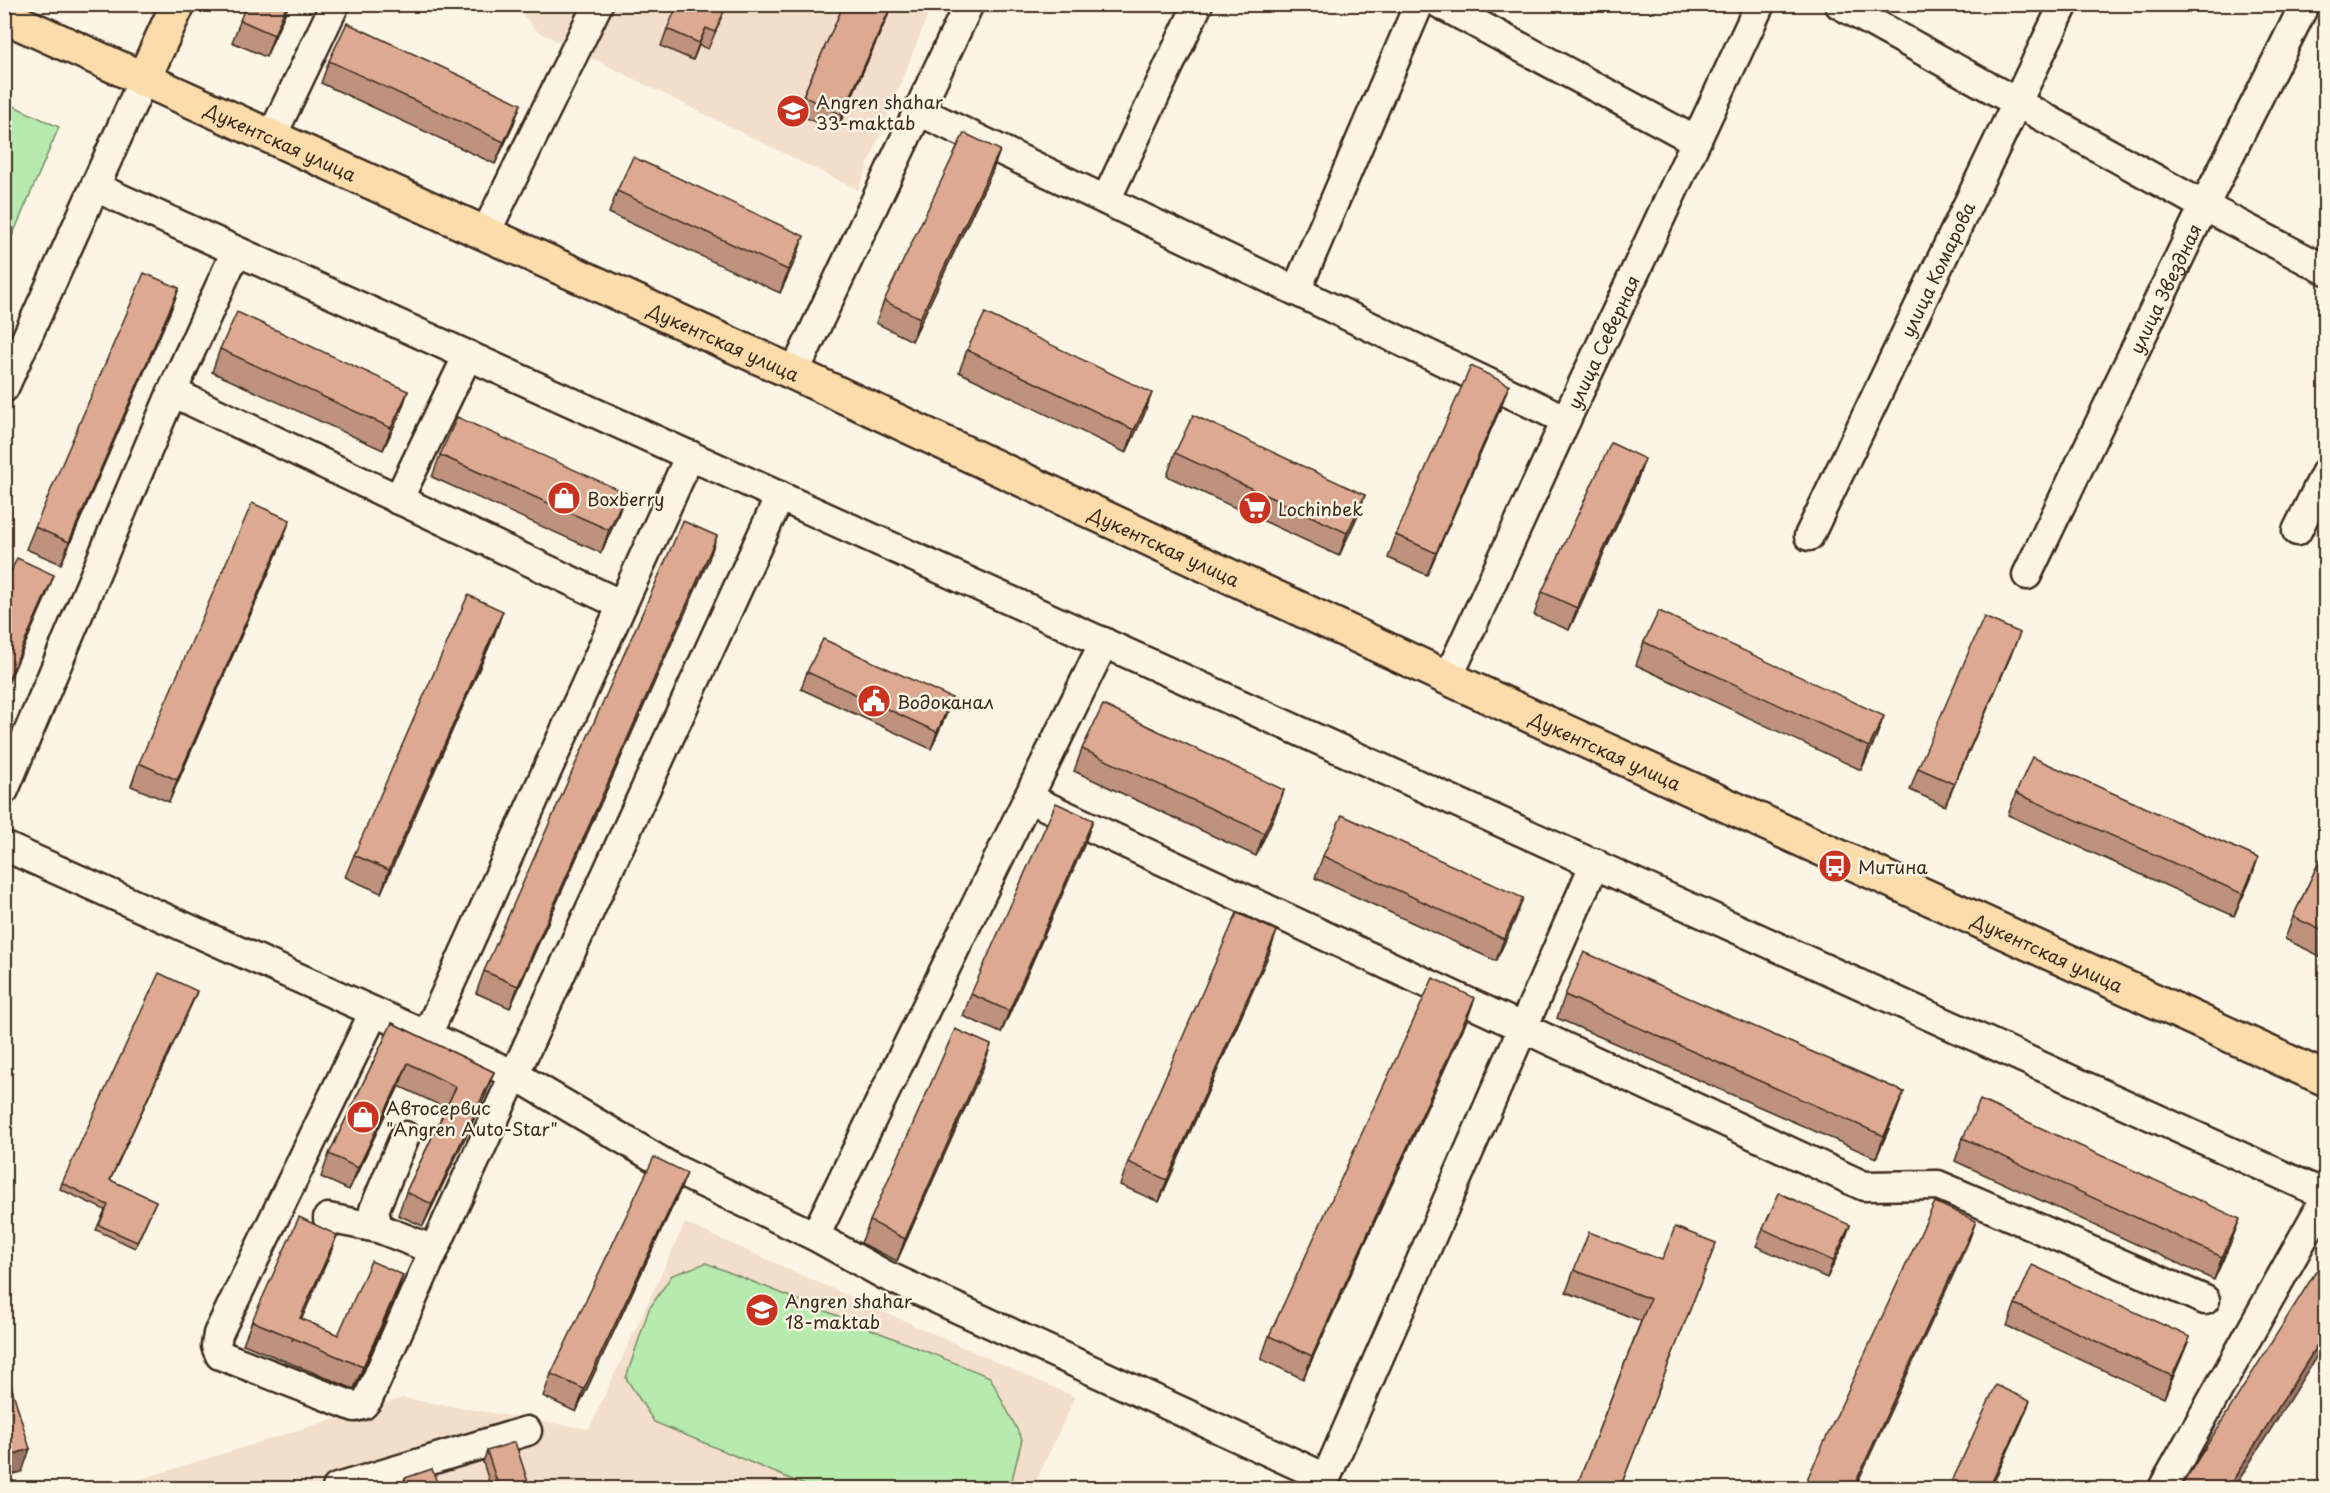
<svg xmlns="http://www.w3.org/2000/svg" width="2330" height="1493" viewBox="0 0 2330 1493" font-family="'Playpen Sans',sans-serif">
  <rect width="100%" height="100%" fill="#fcf5e5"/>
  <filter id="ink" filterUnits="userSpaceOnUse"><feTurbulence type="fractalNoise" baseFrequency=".0167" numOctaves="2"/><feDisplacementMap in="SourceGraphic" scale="12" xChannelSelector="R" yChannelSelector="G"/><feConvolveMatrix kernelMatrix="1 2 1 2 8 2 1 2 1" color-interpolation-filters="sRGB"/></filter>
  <g filter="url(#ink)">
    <g fill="#f3decc">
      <path d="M514 5H932L858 190 537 31Z"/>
      <path d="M685 1223 1075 1397 1033 1488H112L402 1398 589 1429Z"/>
    </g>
    <g fill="#b6ebad" stroke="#788a66" stroke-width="1.5">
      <path d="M5 102 59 127 5 253Z"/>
      <path d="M706 1263 990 1377 1022 1439 1011 1484 1006 1488H812L654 1422 626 1378 649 1309 672 1275Z"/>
    </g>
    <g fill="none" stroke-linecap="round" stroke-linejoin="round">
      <defs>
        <g id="minor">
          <path d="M1440 4 1696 141"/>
          <path d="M1839 4 2204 206 2326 270"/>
          <path d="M919 111 1566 420"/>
          <path d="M271 138 335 4"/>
          <path d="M95 187 2326 1195"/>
          <path d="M1106 200 1198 4"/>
          <path d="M485 234 598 4"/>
          <path d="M1296 291 1419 4"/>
          <path d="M794 373 969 4"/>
          <path d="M4 388 143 80"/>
          <path d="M172 392 622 605"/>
          <path d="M398 500 468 355"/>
          <path d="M2297 531 2326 472"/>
          <path id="s1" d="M1809 536 2064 4"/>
          <path id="s2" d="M2027 575 2204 206 2305 4"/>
          <path id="s3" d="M1448 678 1566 420 1760 4"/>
          <path d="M4 790 172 392 236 251"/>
          <path d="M1028 798 1864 1186 1938 1185 2205 1300"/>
          <path d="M4 846 515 1075 672 1168 815 1236 885 1275 1326 1478 1595 863"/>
          <path d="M374 1012 218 1334 216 1346 220 1355 355 1407 363 1405 368 1399 434 1250 780 496"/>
          <path d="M427 1035 690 455"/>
          <path d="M405 1136 374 1210 378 1228 434 1250"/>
          <path d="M328 1218 378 1228"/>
          <path d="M815 1236 1104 642"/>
          <path d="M337 1488 527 1431"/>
          <path d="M2163 1488 2326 1197"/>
        </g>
        <g id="major">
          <path id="s4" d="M4 16 794 373 1448 678 2326 1079"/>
          <path d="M143 80 178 4"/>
        </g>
      </defs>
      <use href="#minor" stroke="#3b2a1e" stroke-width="33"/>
      <use href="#major" stroke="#3b2a1e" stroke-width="38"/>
      <use href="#minor" stroke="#fcf5e5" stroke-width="28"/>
      <use href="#major" stroke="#fddcac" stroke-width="33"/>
    </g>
    <g fill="#be927d" stroke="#3b2a1e" stroke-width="1.5">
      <path d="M247 4H289L266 57 232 42Z"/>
      <path d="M826 4H893L836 132 796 113 803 96 841 11Z"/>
      <path d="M719 24 708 49 699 45 693 60 661 46 667 29Z"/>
      <path d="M329 61 513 126 495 164 321 83Z"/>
      <path d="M1000 150 992 172 912 341 876 323 884 301Z"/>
      <path d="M617 191 796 258 780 293 609 213Z"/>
      <path d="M179 288 171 310 61 564 26 549 35 527Z"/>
      <path d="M220 349 408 391 400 414 383 450 212 372Z"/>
      <path d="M967 350 1144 415 1126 453 959 372Z"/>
      <path d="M1501 407 1427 575 1388 558 1396 535Z"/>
      <path d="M1175 453 1365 495 1357 517 1339 556 1167 476Z"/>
      <path d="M440 455 626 493 618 515 601 553 432 477Z"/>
      <path d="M1637 481 1569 630 1534 615 1542 592Z"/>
      <path d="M282 542 169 802 131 786 139 763Z"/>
      <path d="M709 559 510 1008 476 993 484 971Z"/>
      <path d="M495 633 381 893 345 877 354 855Z"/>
      <path d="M1644 642 1876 738 1861 770 1636 665Z"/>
      <path d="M2011 655 1945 806 1910 790 1918 768Z"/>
      <path d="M807 672 952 698 946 715 931 749 801 689Z"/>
      <path d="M1082 749 1284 790 1276 812 1256 856 1074 771Z"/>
      <path d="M2016 793 2258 858 2250 881 2234 916 2008 815Z"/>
      <path d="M1085 843 1001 1033 963 1016 971 994Z"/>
      <path d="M2325 849V944L2320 956 2285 939 2293 917Z"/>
      <path d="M1323 856 1523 898 1515 920 1496 961 1315 878Z"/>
      <path d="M1269 954 1159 1202 1120 1185 1128 1162Z"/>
      <path d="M197 991 110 1180 156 1201 135 1248 96 1230 105 1210 60 1189 62 1183Z"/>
      <path d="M1565 995 1904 1092 1895 1115 1876 1158 1557 1018Z"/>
      <path d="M1467 1020 1303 1379 1261 1359 1269 1336Z"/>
      <path d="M392 1023 494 1072 486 1094 423 1226 398 1215 406 1192 446 1108 399 1086 349 1190 321 1177 329 1154Z"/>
      <path d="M983 1068 897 1261 861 1243 870 1221Z"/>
      <path d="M1963 1138 2231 1242 2214 1280 1955 1161Z"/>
      <path d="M687 1173 678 1195 576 1412 543 1396 551 1374Z"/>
      <path d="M1850 1225 1844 1242 1827 1278 1756 1246 1763 1229Z"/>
      <path d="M337 1235 329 1257 301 1319 338 1335 403 1275 395 1298 354 1389 243 1344 252 1321Z"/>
      <path d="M1716 1243 1620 1488H1576L1641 1321 1566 1292 1574 1270 1662 1260Z"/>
      <path d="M2015 1304 2190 1337 2181 1359 2164 1398 2007 1326Z"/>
      <path d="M487 1451 530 1488H491L483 1462Z"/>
      <path d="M405 1478 439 1488H401Z"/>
    </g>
    <g fill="#9b7766" stroke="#3b2a1e" stroke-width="1.5">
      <path d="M287 4H289L266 57 274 35Z"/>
      <path d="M892 4H893L836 132 842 115Z"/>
      <path d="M706 28 699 45 693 60 699 43Z"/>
      <path d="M521 104 513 126 495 164 504 142Z"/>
      <path d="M1000 150 992 172 912 341 920 318Z"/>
      <path d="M804 236 796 258 780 293 788 270Z"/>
      <path d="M179 288 171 310 61 564 69 542Z"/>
      <path d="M1509 385 1501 407 1427 575 1436 553Z"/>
      <path d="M408 391 400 414 383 450 391 428Z"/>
      <path d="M1152 393 1144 415 1126 453 1134 430Z"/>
      <path d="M1645 459 1637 481 1569 630 1577 608Z"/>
      <path d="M626 493 618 515 601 553 609 530Z"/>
      <path d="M1365 495 1357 517 1339 556 1347 533Z"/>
      <path d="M290 520 282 542 169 802 177 780Z"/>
      <path d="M717 536 709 559 510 1008 518 986Z"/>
      <path d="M54 575 46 597 4 693V689Z"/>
      <path d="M503 611 495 633 381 893 389 870Z"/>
      <path d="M2020 633 2011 655 1945 806 1954 784Z"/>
      <path d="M952 698 946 715 931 749 937 732Z"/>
      <path d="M1884 716 1876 738 1861 770 1869 747Z"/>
      <path d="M1284 790 1276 812 1256 856 1264 833Z"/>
      <path d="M1093 820 1085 843 1001 1033 1009 1011Z"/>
      <path d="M2258 858 2250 881 2234 916 2243 894Z"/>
      <path d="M1523 898 1515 920 1496 961 1504 939Z"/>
      <path d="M1277 931 1269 954 1159 1202 1167 1180Z"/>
      <path d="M197 991 195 997 108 1185 110 1180Z"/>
      <path d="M1475 998 1467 1020 1303 1379 1312 1356Z"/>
      <path d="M991 1045 983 1068 897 1261 905 1239Z"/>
      <path d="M408 1063 399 1086 349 1190 358 1168Z"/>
      <path d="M494 1072 486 1094 423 1226 432 1204Z"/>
      <path d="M1904 1092 1895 1115 1876 1158 1884 1136Z"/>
      <path d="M687 1173 678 1195 576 1412 584 1389Z"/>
      <path d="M2240 1219 2231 1242 2214 1280 2222 1257Z"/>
      <path d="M1976 1221 1968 1243 1855 1488H1853Z"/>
      <path d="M1850 1225 1844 1242 1827 1278 1833 1261Z"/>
      <path d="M337 1235 329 1257 292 1341 300 1318Z"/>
      <path d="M403 1275 395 1298 354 1389 363 1367Z"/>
      <path d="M2325 1333V1343L2234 1488H2228Z"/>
      <path d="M2190 1337 2181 1359 2164 1398 2172 1376Z"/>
      <path d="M2030 1401 2021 1423 1991 1488H1989Z"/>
      <path d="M30 1449 22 1472 4 1477V1457Z"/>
    </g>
    <g fill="#ddaa91" stroke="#3b2a1e" stroke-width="1.5">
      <path d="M247 4H287L274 35 240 20Z"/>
      <path d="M678 4H719L726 7 715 32 706 28 699 43 667 29Z"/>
      <path d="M844 4H892L842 115 803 96Z"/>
      <path d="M347 23 521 104 504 142 329 61Z"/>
      <path d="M964 133 1000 150 920 318 884 301Z"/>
      <path d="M633 157 804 236 788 270 617 191Z"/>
      <path d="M144 273 179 288 69 542 35 527Z"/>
      <path d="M237 312 408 391 391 428 220 349Z"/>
      <path d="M985 313 1152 393 1134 430 967 350Z"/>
      <path d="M1471 366 1509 385 1436 553 1396 535Z"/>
      <path d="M1193 415 1365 495 1347 533 1175 453Z"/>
      <path d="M457 417 626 493 609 530 440 455Z"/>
      <path d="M1611 443 1645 459 1577 608 1542 592Z"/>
      <path d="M252 503 290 520 177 780 139 763Z"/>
      <path d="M683 521 717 536 518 986 484 971Z"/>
      <path d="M17 558 54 575 4 689V587Z"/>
      <path d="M468 595 503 611 389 870 354 855Z"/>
      <path d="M1659 611 1884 716 1869 747 1644 642Z"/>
      <path d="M1984 617 2020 633 1954 784 1918 768Z"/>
      <path d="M823 639 952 698 937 732 807 672Z"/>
      <path d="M1103 705 1284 790 1264 833 1082 749Z"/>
      <path d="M2032 757 2258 858 2243 894 2016 793Z"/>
      <path d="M1056 803 1093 820 1009 1011 971 994Z"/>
      <path d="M1342 815 1523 898 1504 939 1323 856Z"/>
      <path d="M2325 849V932L2293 917Z"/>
      <path d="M1237 913 1277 931 1167 1180 1128 1162Z"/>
      <path d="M1584 952 1904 1092 1884 1136 1565 995Z"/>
      <path d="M159 973 197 991 110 1180 156 1201 137 1242 99 1225 108 1205 62 1183Z"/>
      <path d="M1433 978 1475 998 1312 1356 1269 1336Z"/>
      <path d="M392 1023 494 1072 432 1204 406 1192 456 1087 408 1063 358 1168 329 1154Z"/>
      <path d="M955 1029 991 1045 905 1239 870 1221Z"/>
      <path d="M1980 1100 2240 1219 2222 1257 1963 1138Z"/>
      <path d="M654 1157 687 1173 584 1389 551 1374Z"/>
      <path d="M1779 1193 1850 1225 1833 1261 1763 1229Z"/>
      <path d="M1935 1202 1976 1221 1853 1488H1803Z"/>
      <path d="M299 1217 337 1235 300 1318 338 1335 371 1261 403 1275 363 1367 252 1321Z"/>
      <path d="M1675 1227 1716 1243 1620 1488H1576L1650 1299 1574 1270 1589 1232 1662 1260Z"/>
      <path d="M2325 1257V1333L2228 1488H2180Z"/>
      <path d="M2032 1265 2190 1337 2172 1376 2015 1304Z"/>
      <path d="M4 1362 30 1449 4 1457Z"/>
      <path d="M1996 1385 2030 1401 1989 1488H1949Z"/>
      <path d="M515 1442 530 1488H499L487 1451Z"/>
      <path d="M432 1469 439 1488H408L405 1478Z"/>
    </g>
  </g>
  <defs>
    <symbol id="school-disc" viewBox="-11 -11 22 22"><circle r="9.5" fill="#c8321e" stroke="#fcf5e5"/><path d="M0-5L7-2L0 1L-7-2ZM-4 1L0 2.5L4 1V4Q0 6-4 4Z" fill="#fff"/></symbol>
    <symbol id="shop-disc" viewBox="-11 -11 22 22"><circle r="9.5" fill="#c8321e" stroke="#fcf5e5"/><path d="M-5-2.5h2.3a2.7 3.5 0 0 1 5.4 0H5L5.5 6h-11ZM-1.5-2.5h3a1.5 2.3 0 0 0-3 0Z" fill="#fff"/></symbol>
    <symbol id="supermarket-disc" viewBox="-11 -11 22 22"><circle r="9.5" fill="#c8321e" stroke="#fcf5e5"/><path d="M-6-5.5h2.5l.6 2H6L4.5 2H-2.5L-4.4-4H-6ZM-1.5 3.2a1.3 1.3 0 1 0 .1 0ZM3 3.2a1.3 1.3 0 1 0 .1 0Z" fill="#fff"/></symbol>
    <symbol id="civic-disc" viewBox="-11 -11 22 22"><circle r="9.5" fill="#c8321e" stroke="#fcf5e5"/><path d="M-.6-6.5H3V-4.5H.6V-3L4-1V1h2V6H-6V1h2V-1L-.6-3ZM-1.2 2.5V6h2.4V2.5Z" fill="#fff"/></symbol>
    <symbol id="bus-disc" viewBox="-11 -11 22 22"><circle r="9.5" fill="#c8321e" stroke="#fcf5e5"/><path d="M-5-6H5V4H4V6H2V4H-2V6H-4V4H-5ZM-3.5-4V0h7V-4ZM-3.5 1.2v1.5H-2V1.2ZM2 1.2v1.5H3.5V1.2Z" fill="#fff"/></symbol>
  </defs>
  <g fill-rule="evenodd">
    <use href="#school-disc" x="774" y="92" width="38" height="38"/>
    <use href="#shop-disc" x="545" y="479" width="38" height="38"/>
    <use href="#supermarket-disc" x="1236" y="489" width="38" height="38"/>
    <use href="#civic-disc" x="855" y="682" width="38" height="38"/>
    <use href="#bus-disc" x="1816" y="847" width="38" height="38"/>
    <use href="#shop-disc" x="344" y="1098" width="38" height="38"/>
    <use href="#school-disc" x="743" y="1291" width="38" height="38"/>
  </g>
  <g text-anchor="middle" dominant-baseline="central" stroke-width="5" stroke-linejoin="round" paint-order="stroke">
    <g font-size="18" fill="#3b2a1e" stroke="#fcf5e5" text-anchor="start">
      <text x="816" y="101">Angren shahar<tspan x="816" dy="21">33-maktab</tspan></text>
      <text x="587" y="498">Boxberry</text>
      <text x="1278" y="508">Lochinbek</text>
      <text x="897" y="701">Водоканал</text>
      <text x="1858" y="866">Митина</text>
      <text x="386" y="1107">Автосервис<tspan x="386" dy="21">"Angren Auto-Star"</tspan></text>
      <text x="785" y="1300">Angren shahar<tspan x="785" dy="21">18-maktab</tspan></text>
    </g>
    <g font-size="18" fill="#3b2a1e" stroke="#fcf5e5">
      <text stroke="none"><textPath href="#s4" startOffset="304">Дукентская улица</textPath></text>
      <text stroke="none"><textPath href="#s1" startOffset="296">улица Комарова</textPath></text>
      <text stroke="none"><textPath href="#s2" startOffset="318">улица Звездная</textPath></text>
      <text stroke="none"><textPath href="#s3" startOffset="370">улица Северная</textPath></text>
      <text stroke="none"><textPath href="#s4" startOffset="790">Дукентская улица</textPath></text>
      <text stroke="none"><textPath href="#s4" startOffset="1276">Дукентская улица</textPath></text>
      <text stroke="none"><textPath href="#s4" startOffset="1762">Дукентская улица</textPath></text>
      <text stroke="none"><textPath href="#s4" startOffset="2248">Дукентская улица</textPath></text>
    </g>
  </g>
  <rect width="2330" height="1493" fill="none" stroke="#fcf5e5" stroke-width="24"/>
  <rect x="12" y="12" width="2306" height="1469" fill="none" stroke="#3b2a1e" stroke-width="2" filter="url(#ink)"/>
</svg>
